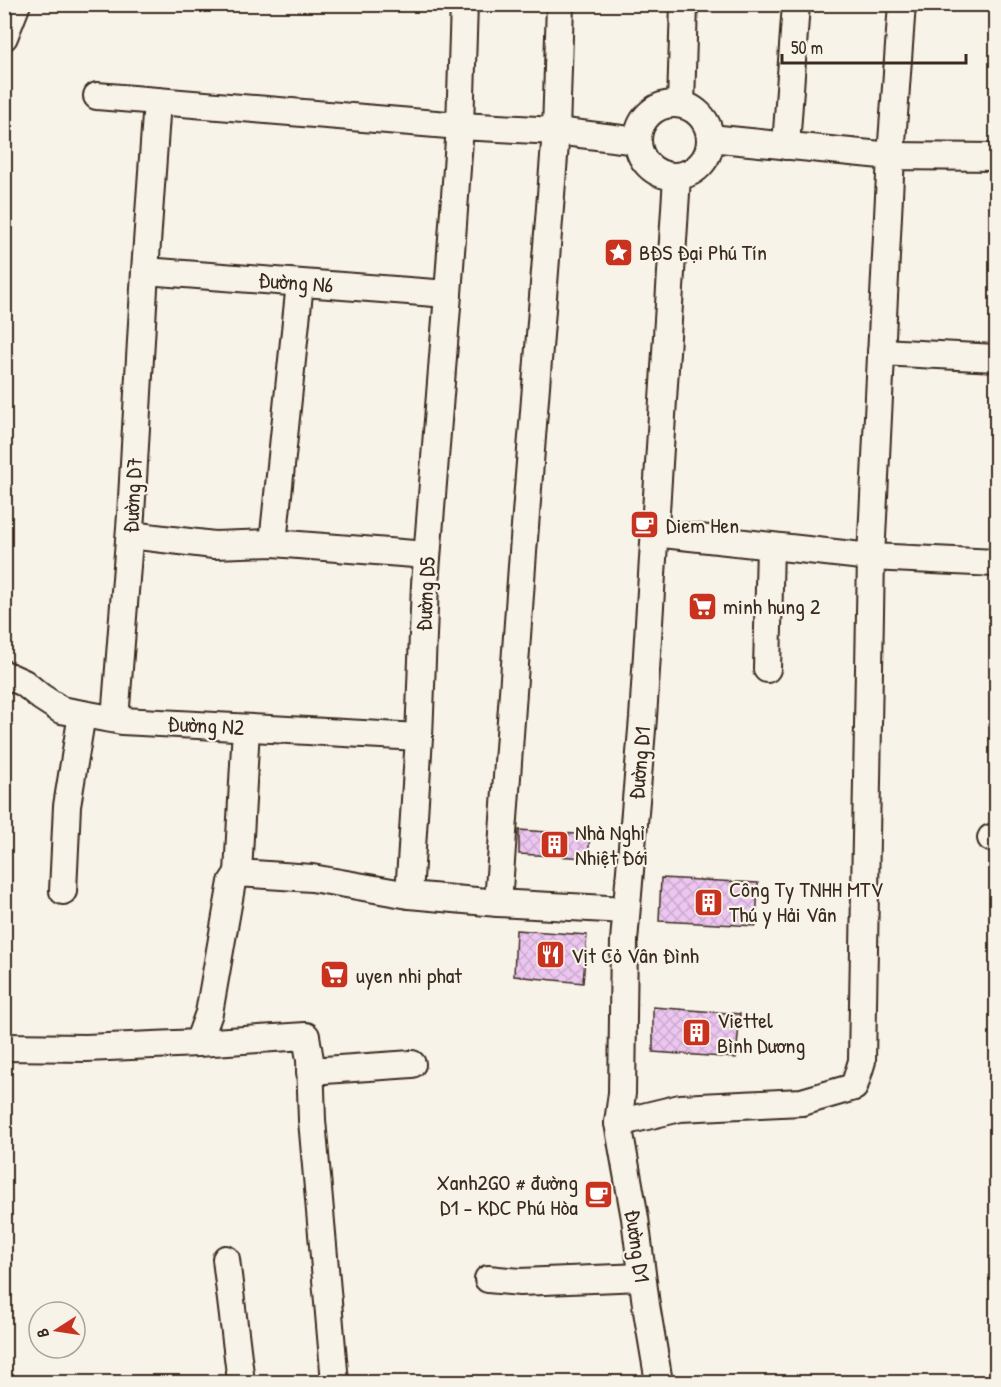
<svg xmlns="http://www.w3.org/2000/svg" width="1001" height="1387" viewBox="0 0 1001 1387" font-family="'Patrick Hand',sans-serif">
  <defs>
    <pattern id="building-cross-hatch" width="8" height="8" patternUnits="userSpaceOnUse" patternTransform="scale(1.5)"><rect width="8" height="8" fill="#ecc6f0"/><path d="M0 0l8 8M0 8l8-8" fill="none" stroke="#cbaacd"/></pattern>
  </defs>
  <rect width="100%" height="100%" fill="#f7f3e8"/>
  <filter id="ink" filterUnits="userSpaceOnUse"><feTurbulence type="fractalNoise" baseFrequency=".0167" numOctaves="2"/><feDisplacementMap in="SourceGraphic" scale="12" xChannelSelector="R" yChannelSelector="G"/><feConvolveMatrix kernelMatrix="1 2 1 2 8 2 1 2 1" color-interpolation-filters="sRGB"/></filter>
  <g filter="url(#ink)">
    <g fill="url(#building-cross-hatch)" stroke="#3b2a1e" stroke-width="1.5">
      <path d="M519 830 590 835 588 858 519 854Z"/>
      <path d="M661 878 758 883 756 926 659 921Z"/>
      <path d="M516 930 587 935 583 983 514 976Z"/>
      <path d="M653 1007 740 1014 736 1058 653 1052Z"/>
    </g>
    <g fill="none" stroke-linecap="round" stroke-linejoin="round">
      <defs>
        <g id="minor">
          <path d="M4 37 17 4"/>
          <path d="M97 96 460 126 464 4"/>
          <circle cx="674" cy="140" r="36"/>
          <path d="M681 104 684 4"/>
          <path d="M710 138 891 156 902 4"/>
          <path d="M786 146 796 4"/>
          <path d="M996 157 891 156 871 557 996 563"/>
          <path d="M145 271 448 294"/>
          <path d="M881 352 996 358"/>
          <path d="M130 535 214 545 273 543 427 555"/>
          <path d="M273 543 300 283"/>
          <path d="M767 669 770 546"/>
          <path d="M4 674 24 683 41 697 61 710 122 721 419 737"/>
          <path d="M115 719 131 515 145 271 157 101"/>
          <path d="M991 838 996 837"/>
          <path d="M238 873 246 728"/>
          <path d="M63 891 67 806 82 714"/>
          <path d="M409 895 419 737 425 584 448 294 460 126 556 131 638 141"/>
          <path d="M498 903 523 552 556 131 560 4"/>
          <path d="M198 1043 209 1013 232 882 238 873 312 878 409 895 498 903 626 910"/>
          <path d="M4 1047 86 1048 198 1043 306 1036 310 1060 312 1120 335 1382"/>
          <path d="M310 1071 412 1064"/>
          <path d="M618 1123 680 1108 802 1102 854 1087 862 1061 871 557 654 533"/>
          <path d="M226 1259 241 1382"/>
          <path d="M488 1279 520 1282 642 1277"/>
          <path d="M659 1382 646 1305 635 1218 618 1123 622 1093 624 941 643 718 677 177"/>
        </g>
      </defs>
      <use href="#minor" stroke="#3b2a1e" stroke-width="30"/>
      <use href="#minor" stroke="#f7f3e8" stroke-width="26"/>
    </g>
  </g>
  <defs>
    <symbol id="sight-square" viewBox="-11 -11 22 22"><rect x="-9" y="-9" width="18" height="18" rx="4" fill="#c8321e" stroke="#f7f3e8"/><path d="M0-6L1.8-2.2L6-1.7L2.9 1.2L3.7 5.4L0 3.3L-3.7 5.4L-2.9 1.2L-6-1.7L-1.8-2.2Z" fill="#fff"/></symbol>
    <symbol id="cafe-square" viewBox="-11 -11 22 22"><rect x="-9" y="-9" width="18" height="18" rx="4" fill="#c8321e" stroke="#f7f3e8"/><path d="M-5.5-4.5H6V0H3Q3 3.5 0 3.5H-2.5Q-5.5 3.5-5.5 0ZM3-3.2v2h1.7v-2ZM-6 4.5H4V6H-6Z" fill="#fff"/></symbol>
    <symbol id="supermarket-square" viewBox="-11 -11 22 22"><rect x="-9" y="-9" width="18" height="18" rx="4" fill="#c8321e" stroke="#f7f3e8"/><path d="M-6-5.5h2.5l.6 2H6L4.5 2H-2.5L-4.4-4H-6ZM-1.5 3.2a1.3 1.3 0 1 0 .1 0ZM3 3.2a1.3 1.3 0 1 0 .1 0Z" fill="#fff"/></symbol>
    <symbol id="building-square" viewBox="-11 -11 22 22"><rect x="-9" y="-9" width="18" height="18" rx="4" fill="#c8321e" stroke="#f7f3e8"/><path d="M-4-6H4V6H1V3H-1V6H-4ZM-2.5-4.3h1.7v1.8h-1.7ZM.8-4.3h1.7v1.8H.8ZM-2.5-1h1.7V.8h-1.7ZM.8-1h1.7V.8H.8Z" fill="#fff"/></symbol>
    <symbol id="restaurant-square" viewBox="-11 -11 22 22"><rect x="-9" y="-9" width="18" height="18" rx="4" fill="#c8321e" stroke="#f7f3e8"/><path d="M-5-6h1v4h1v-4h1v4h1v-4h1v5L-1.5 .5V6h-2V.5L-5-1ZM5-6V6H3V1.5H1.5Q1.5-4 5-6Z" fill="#fff"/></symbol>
  </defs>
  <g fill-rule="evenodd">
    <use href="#sight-square" x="602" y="236" width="33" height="33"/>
    <use href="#cafe-square" x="628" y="508" width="33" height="33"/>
    <use href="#supermarket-square" x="686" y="590" width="33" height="33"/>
    <use href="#building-square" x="538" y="828" width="33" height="33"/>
    <use href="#building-square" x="692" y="886" width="33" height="33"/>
    <use href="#restaurant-square" x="534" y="938" width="33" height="33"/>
    <use href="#supermarket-square" x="318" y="958" width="33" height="33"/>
    <use href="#building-square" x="680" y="1016" width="33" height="33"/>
    <use href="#cafe-square" x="582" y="1178" width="33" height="33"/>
  </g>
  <g text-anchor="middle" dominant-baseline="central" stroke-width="4.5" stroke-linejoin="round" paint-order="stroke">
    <g font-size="22" fill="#3b2a1e" stroke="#f7f3e8" text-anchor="start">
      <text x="639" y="252">BĐS Đại Phú Tín</text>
      <text x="666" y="525">Diem Hen</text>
      <text x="723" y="606">minh hung 2</text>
      <text x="575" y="832">Nhà Nghỉ<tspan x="575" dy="25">Nhiệt Đới</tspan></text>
      <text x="729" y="889">Công Ty TNHH MTV<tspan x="729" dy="25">Thú y Hải Vân</tspan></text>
      <text x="571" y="955">Vịt Cỏ Vân Đình</text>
      <text x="356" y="975">uyen nhi phat</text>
      <text x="717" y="1020">Viettel<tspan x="717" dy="25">Bình Dương</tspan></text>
      <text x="578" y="1182" text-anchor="end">Xanh2GO # đường<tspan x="578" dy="25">D1 - KDC Phú Hòa</tspan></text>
    </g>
    <g font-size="22" fill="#3b2a1e" stroke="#f7f3e8">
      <text transform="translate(296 282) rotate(4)">Đường N6</text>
      <text transform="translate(132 495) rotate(-87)">Đường D7</text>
      <text transform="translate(425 594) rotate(-87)">Đường D5</text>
      <text transform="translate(206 725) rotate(3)">Đường N2</text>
      <text transform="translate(639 763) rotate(-85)">Đường D1</text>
      <text transform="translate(638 1246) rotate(82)">Đường D1</text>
    </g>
  </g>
  <rect width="1001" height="1387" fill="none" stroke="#f7f3e8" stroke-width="24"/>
  <rect x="12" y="12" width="977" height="1363" fill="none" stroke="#3b2a1e" stroke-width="2" filter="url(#ink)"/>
  <g transform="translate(57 1330) rotate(258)"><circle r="28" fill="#f7f3e8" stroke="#aca397" stroke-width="1.5"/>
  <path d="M0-4.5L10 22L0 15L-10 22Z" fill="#c8321e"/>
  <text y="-9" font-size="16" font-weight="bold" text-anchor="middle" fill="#3b2a1e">B</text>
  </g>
  <path d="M782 54v9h184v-9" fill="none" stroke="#3b2a1e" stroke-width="3"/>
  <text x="791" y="54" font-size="18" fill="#3b2a1e" stroke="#f7f3e8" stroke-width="4.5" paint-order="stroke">50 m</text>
</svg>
